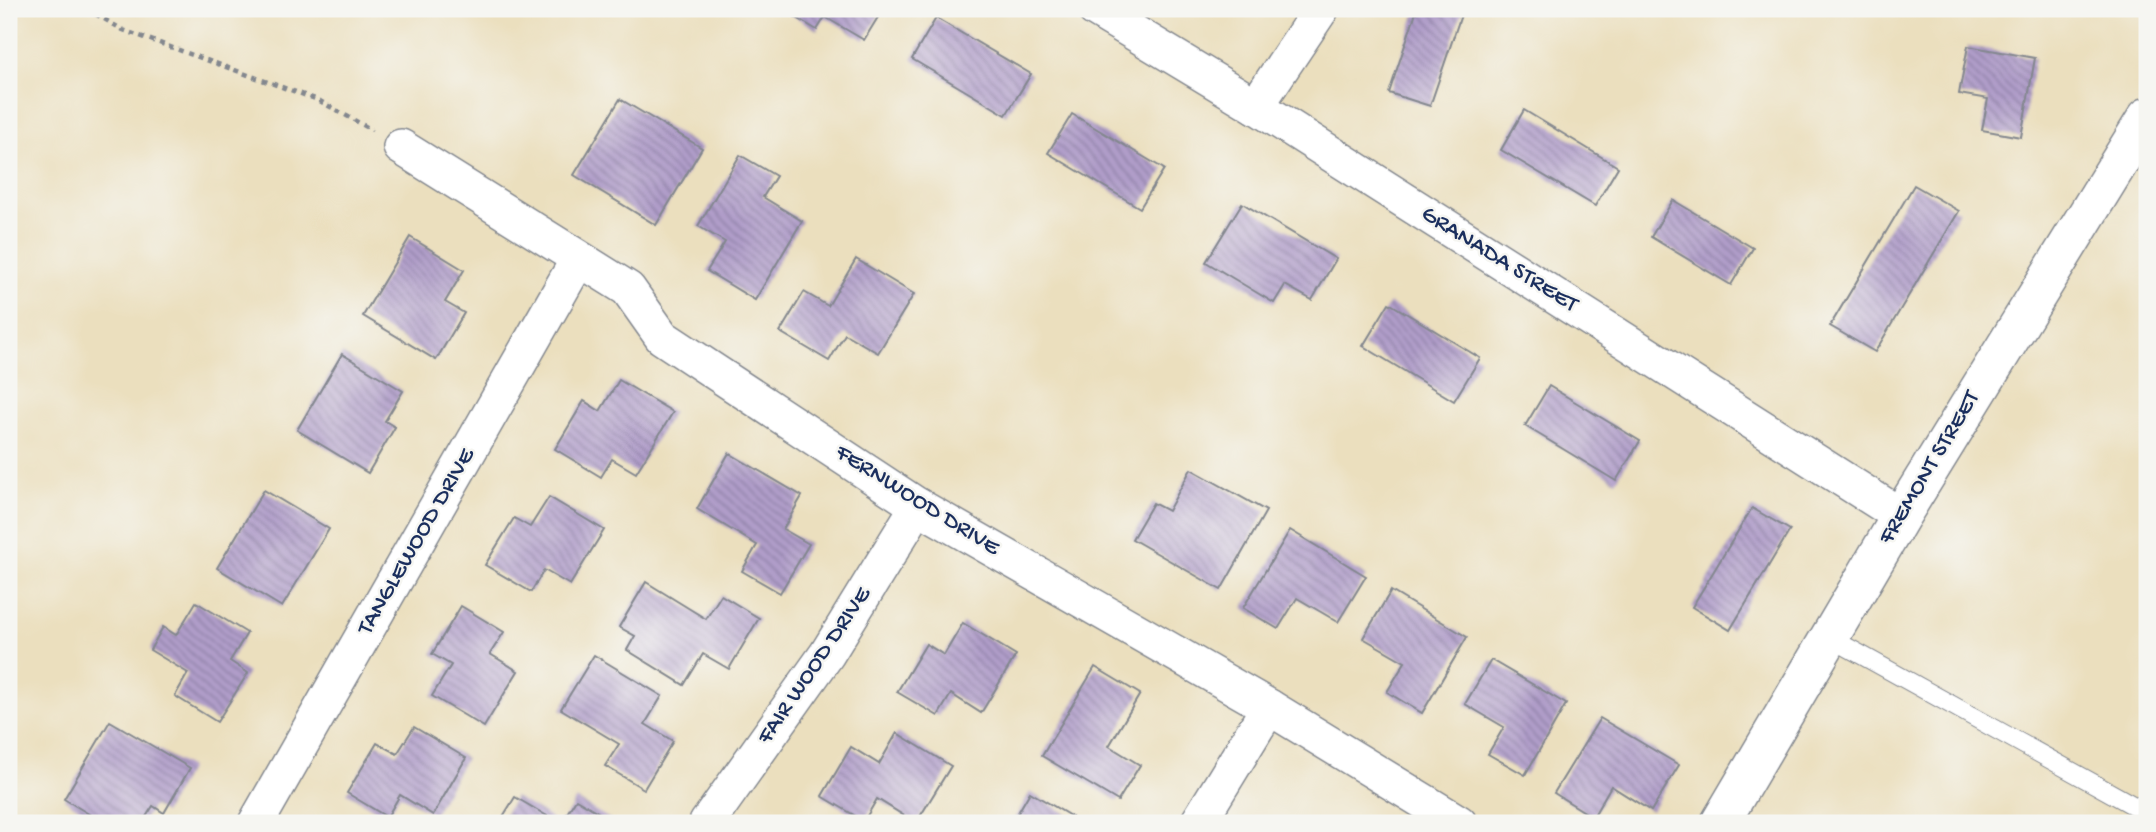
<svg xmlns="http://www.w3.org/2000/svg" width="2156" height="832" viewBox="0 0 2156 832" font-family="'Gochi Hand',sans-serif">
  <defs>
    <pattern id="building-back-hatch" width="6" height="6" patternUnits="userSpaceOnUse" patternTransform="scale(1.75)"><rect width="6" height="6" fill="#b09dc9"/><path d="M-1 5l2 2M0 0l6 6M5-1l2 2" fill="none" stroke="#8e80a6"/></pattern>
  </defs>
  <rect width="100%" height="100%" fill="#f6f6f2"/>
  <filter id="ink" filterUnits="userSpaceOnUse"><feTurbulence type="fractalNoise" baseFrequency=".0143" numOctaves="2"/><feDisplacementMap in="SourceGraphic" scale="14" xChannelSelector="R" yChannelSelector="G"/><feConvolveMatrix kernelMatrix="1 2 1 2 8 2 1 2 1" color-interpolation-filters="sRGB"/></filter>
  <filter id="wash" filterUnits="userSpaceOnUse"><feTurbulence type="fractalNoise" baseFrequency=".00686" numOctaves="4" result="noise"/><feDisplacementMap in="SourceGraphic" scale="28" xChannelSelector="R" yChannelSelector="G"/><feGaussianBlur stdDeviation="1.57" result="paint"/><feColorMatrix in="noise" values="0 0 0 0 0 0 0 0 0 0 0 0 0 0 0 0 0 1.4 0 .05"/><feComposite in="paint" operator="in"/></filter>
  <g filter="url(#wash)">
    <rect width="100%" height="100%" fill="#ebdfbe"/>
    <g id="blocks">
      <g fill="url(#building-back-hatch)">
        <path d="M782 9H883L864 40 825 17 817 30Z"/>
        <path d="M1417 9H1463L1430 106 1389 93Z"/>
        <path d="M936 18 1031 74 1006 115 912 59Z"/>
        <path d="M1968 46 2035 58 2021 137 1982 130 1988 99 1959 94Z"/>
        <path d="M620 99 702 148 656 225 574 175Z"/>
        <path d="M1524 110 1618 167 1595 206 1501 150Z"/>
        <path d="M1072 114 1164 169 1140 208 1048 153Z"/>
        <path d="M740 155 776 176 763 197 802 221 755 300 707 271 725 242 698 226Z"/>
        <path d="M1914 185 1959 211 1875 352 1830 326Z"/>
        <path d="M1673 200 1753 248 1731 285 1651 237Z"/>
        <path d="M1242 203 1336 259 1312 300 1285 285 1274 303 1206 262Z"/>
        <path d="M410 237 464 270 445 302 464 313 436 360 363 316Z"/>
        <path d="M856 259 914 294 878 353 845 334 829 361 780 332 804 292 828 306Z"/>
        <path d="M1389 303 1480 358 1454 401 1363 346Z"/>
        <path d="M342 354 403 391 385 421 395 427 368 473 297 430Z"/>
        <path d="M619 380 673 412 636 473 612 459 601 477 555 449 584 401 600 411Z"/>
        <path d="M1549 386 1640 441 1616 481 1525 426Z"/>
        <path d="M729 453 802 496 783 529 809 544 780 593 742 571 757 545 697 509Z"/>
        <path d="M1191 469 1266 511 1221 590 1132 539 1153 503 1168 511Z"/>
        <path d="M264 490 329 529 282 607 217 568Z"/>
        <path d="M549 497 604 530 570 585 544 570 531 592 485 565 514 518 530 527Z"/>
        <path d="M1752 508 1790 530 1730 630 1692 607Z"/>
        <path d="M1290 530 1366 576 1338 622 1297 598 1278 629 1243 608Z"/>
        <path d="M646 582 706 619 721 595 759 618 729 669 703 654 684 685 627 650 635 636 619 627Z"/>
        <path d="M1391 591 1467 637 1422 713 1387 692 1405 662 1363 638Z"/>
        <path d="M196 602 247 633 230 661 248 673 217 722 175 696 188 673 150 650 163 627 176 635Z"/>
        <path d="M461 606 504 632 490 654 518 671 484 727 432 696 451 665 432 654Z"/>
        <path d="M963 623 1016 655 981 713 951 694 938 716 897 692 926 644 944 655Z"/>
        <path d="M594 655 662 696 645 724 673 741 644 789 605 766 619 744 561 709Z"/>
        <path d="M1491 660 1566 704 1525 775 1488 754 1504 727 1465 704Z"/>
        <path d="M1095 667 1140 694 1109 746 1140 765 1118 801 1042 756Z"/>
        <path d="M1600 718 1679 765 1651 811 1611 786 1593 817 1554 793Z"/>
        <path d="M110 721 190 768 164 813 153 806 142 823H104L64 799Z"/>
        <path d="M414 727 466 758 433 815 400 795 387 817 347 793 377 743 397 754Z"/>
        <path d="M897 733 951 766 916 823 877 799 864 821 822 796 851 747 879 764Z"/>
        <path d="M1030 792 1082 823H1012Z"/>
        <path d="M515 797 559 823H499Z"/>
        <path d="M576 799 616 823H561Z"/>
      </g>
    </g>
  </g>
  <g filter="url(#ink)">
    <use href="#blocks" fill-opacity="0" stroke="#83878e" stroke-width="2"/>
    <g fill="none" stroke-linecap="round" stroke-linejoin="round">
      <defs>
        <path id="service" d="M1829 637 2147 813"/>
        <g id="minor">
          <path d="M1095 9 1256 106 1901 516"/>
          <path d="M1256 106 1321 9"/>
          <path d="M401 147 628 289 662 337 918 506 1269 707 1459 823"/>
          <path d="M256 823 578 260"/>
          <path d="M707 823 827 654 918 506"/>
          <path d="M1198 823 1269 707"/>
        </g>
        <path id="tertiary" d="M1720 823 1901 516 2147 117"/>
      </defs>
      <use href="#service" stroke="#83878e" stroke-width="20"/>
      <use href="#minor" stroke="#83878e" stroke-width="38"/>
      <use href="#tertiary" stroke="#83878e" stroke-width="41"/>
      <path stroke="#83878e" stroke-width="4.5" stroke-dasharray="5 5" stroke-linecap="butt" d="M87 9 123 30 318 100 372 130"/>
      <use href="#service" stroke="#fff" stroke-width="18"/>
      <use href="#minor" stroke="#fff" stroke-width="35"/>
      <use href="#tertiary" stroke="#fff" stroke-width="38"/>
    </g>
  </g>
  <g text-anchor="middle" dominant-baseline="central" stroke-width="5" stroke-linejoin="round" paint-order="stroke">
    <g font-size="24" fill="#1b2f5e" stroke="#f6f6f2">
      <text transform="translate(1499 260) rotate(32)">GRANADA STREET</text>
      <text transform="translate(1930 468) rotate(-59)">FREMONT STREET</text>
      <text transform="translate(917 501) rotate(32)">FERNWOOD DRIVE</text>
      <text transform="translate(417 542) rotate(-60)">TANGLEWOOD DRIVE</text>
      <text transform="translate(815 666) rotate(-56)">FAIR WOOD DRIVE</text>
    </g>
  </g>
  <rect width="2156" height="832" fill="none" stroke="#f6f6f2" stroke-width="35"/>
</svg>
